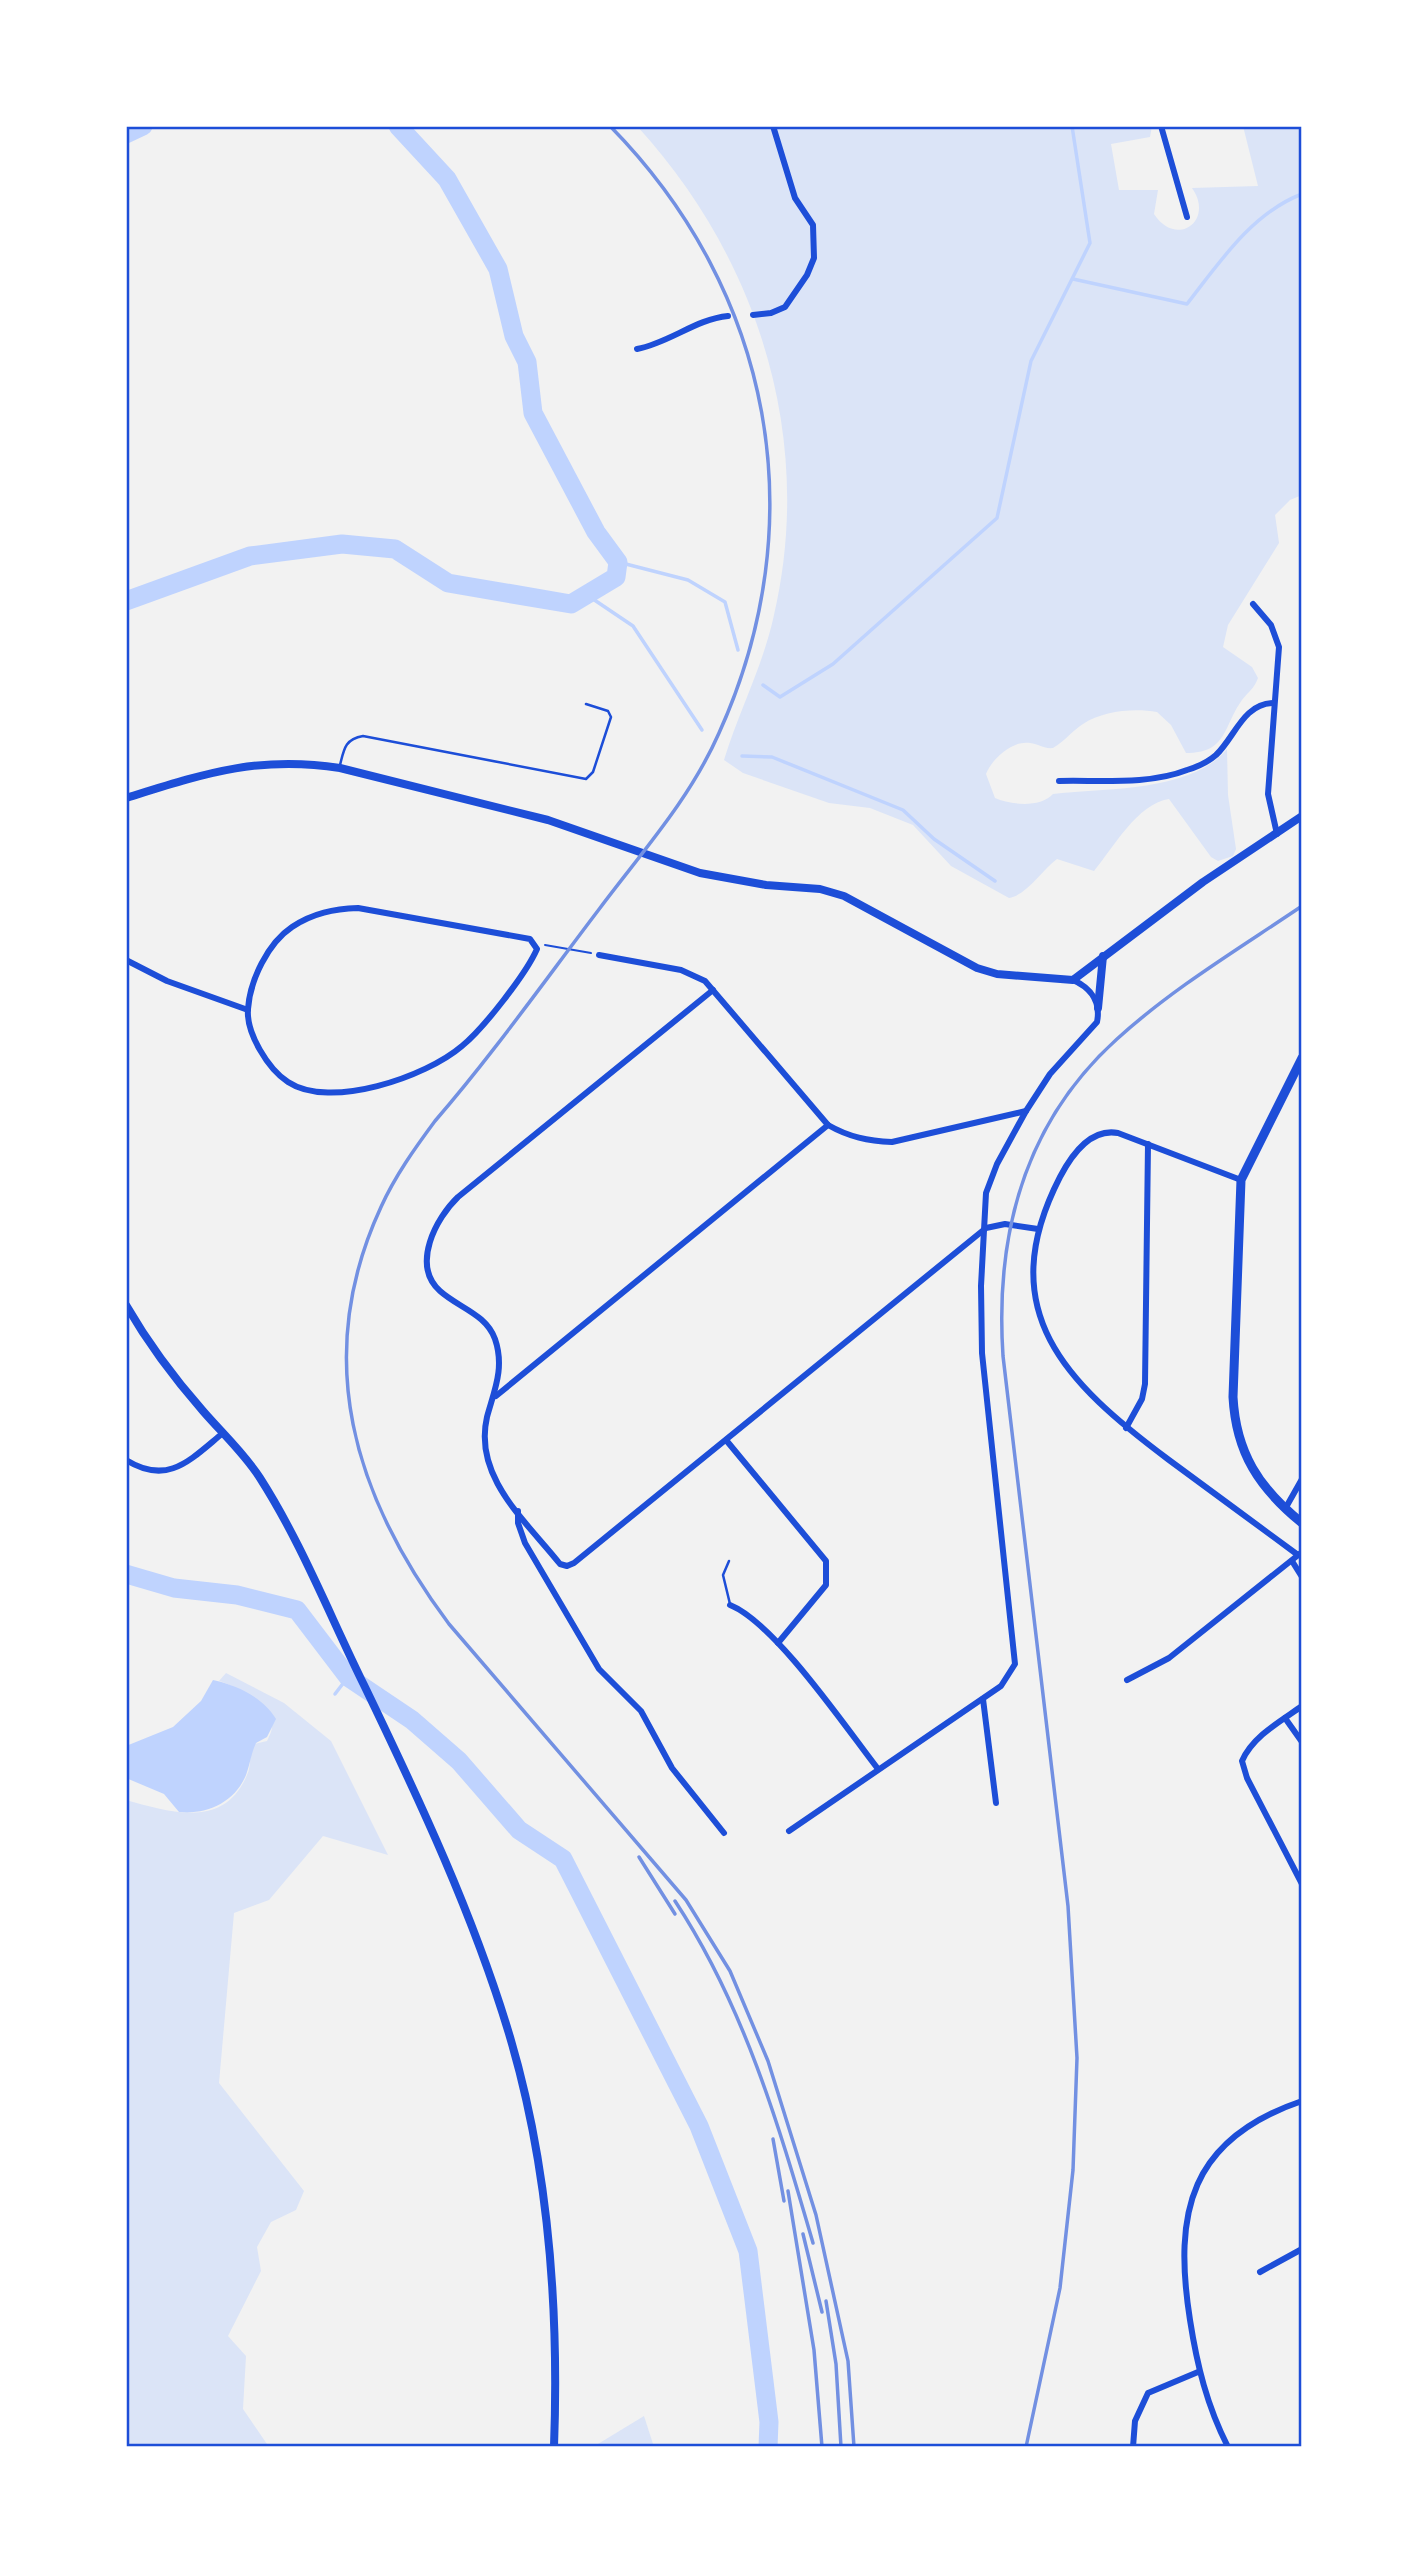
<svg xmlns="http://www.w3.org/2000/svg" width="1428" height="2573" viewBox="0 0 1428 2573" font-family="'Archivo Narrow',sans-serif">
  <rect width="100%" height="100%" fill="#f2f2f2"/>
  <g fill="#dbe4f7">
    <path d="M637 126H1152L1150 137 1111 144 1119 190H1158L1154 214C1176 248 1215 221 1192 188L1258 186 1243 126H1302V495L1290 500 1275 515 1279 543 1228 625 1223 647 1252 667 1258 678C1254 689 1249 691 1242 700 1223 726 1228 753 1186 753L1171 725 1157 712C1133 708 1103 711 1083 724 1072 731 1065 741 1053 748 1044 749 1039 744 1030 743 1012 740 992 759 986 774L995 798C1011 805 1040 808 1053 794 1106 788 1192 792 1227 749L1228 795 1236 849 1233 856 1218 861 1211 857 1169 799C1137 804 1114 847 1094 871L1057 859C1042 870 1027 895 1009 898L951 866 913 825 870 808 829 803 743 773 724 760C739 711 763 666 774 615 815 438 758 258 637 126Z"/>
    <path d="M226 1673 284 1703 331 1741 388 1855 323 1836 269 1900 234 1913 219 2083 304 2191 296 2210 271 2222 257 2247 261 2271 228 2336 246 2356 243 2409 269 2447H126V1800C170 1812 224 1830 247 1775 252 1765 248 1755 254 1744L267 1741C270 1734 274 1728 271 1720 265 1705 233 1684 219 1681Z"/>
    <path d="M644 2416 654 2447H593Z"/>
  </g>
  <path fill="#bfd3fe" d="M213 1680C236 1685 263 1697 276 1719L267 1737 256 1743C251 1754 250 1764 246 1775 235 1802 207 1815 179 1812L164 1794 126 1778V1746L173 1727 201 1701Z"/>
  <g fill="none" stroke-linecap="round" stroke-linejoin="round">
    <g stroke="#bfd3fe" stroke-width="3.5">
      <path d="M1073 279 1187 304C1219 263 1252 213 1302 194"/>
      <path d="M618 562 688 580 725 602 738 650"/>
      <path d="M587 595 633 626 702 730"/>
      <path d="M763 685 780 697 833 664 997 518 1031 361 1090 243 1072 126"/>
      <path d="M742 756 772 757 903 810 934 839 995 881"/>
      <path d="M335 1694 348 1677"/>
    </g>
    <g stroke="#bfd3fe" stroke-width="19">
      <path d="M126 134 143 126"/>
      <path d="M126 601 250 556 342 544 395 549 448 583 571 604 616 577 618 562 596 532 533 413 527 362 514 336 498 269 447 179 398 126"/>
      <path d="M126 1574 174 1588 237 1595 297 1610 348 1677 412 1720 459 1761 519 1830 563 1859 699 2126 748 2251 769 2422 768 2447"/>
    </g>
    <path stroke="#1d4ed8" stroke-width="2" d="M545 945 591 953"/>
    <g stroke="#1d4ed8" stroke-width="2.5">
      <path d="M340 765C344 749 345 739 363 736L586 779 593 772 611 717 608 711 586 704"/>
      <path d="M729 1561 723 1575 730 1604"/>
    </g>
    <g stroke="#1d4ed8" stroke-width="6">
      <path d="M1161 126 1187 217"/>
      <path d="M753 315 771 313 785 307 807 275 814 258 813 225 795 198 773 126"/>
      <path d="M637 349C669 343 696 319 728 316"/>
      <path d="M1253 604 1271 625 1279 647 1268 794 1277 834"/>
      <path d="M1059 781C1100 780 1149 785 1187 770 1197 767 1209 761 1216 755 1235 737 1243 704 1273 703"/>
      <path d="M358 908 530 939 537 949C526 974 483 1029 462 1046 426 1077 330 1110 288 1082 268 1069 246 1033 248 1009 250 980 268 943 292 927 313 913 334 909 358 908Z"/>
      <path d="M599 955 681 970 705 981 828 1125C849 1137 868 1141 892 1142L1026 1111"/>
      <path d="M126 960 167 981 248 1010"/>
      <path d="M713 990 458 1197C436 1218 411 1265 440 1291 459 1308 486 1314 495 1339 505 1368 494 1391 487 1417 473 1477 526 1521 560 1564L567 1566 574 1563 986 1228 1005 1224 1038 1229"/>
      <path d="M1241 1180 1118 1133C1091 1128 1072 1154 1060 1177 991 1311 1066 1383 1169 1460 1212 1492 1255 1523 1298 1555"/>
      <path d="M496 1396 828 1125"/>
      <path d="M1126 1428 1142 1399 1145 1384 1148 1144"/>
      <path d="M726 1440 826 1561V1585L778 1643"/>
      <path d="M126 1460C168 1486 190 1460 223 1433"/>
      <path d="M1285 1509 1302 1479"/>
      <path d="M518 1511V1523L525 1543 599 1669 641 1711 672 1768 724 1833"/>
      <path d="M1292 1561 1302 1577"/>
      <path d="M730 1605C775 1623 846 1728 878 1769"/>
      <path d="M1127 1680 1169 1658 1302 1552"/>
      <path d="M983 1699 996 1803"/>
      <path d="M1302 1706C1281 1721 1253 1736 1242 1761L1247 1778 1302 1884"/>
      <path d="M1285 1718 1302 1742"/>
      <path d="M789 1831 1001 1686 1015 1664 982 1353 981 1286 986 1193 997 1164 1026 1111 1050 1074 1097 1022C1101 1002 1091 988 1073 980"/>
      <path d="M1260 2272 1302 2249"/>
      <path d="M1133 2447 1135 2421 1148 2393 1198 2372"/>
      <path d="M1228 2447C1207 2406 1197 2365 1190 2320 1173 2212 1190 2139 1302 2101"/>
    </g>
    <g stroke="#1d4ed8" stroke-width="8">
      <path d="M126 798C203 774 258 755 340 768L548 820 700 873 766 885 820 889 844 896 977 968 997 974 1073 980 1203 882 1302 816"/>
      <path d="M1098 1008 1103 956"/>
      <path d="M126 1305C148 1343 174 1378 203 1411 222 1433 244 1453 260 1478 301 1542 330 1616 364 1685 419 1799 474 1916 510 2037 549 2169 559 2311 554 2447"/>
    </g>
    <path stroke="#1d4ed8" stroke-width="9" d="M1302 1058 1241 1180 1233 1397C1236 1453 1259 1488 1302 1523"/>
    <g stroke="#7290e2" stroke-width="3.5">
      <path d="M610 126C773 292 815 521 719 733 690 799 642 852 600 908 546 979 493 1054 435 1121 415 1148 395 1176 381 1207 311 1358 354 1497 449 1624L686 1900 730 1971 768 2061 816 2215 848 2361 854 2447"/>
      <path d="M639 1857 675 1914"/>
      <path d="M675 1901C744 2006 778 2123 813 2243"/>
      <path d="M773 2139 784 2201"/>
      <path d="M788 2191 814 2350 822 2447"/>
      <path d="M803 2234 822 2312"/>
      <path d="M826 2301 836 2364 841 2447"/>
      <path d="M1026 2447 1060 2288 1073 2170 1077 2058 1068 1906 1003 1356C995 1235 1024 1123 1117 1039 1173 988 1240 948 1302 906"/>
    </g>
  </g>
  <rect width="1428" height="2573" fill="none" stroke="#ffffff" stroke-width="256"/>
  <rect x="128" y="128" width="1172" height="2317" fill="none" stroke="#1d4ed8" stroke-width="2.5"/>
</svg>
